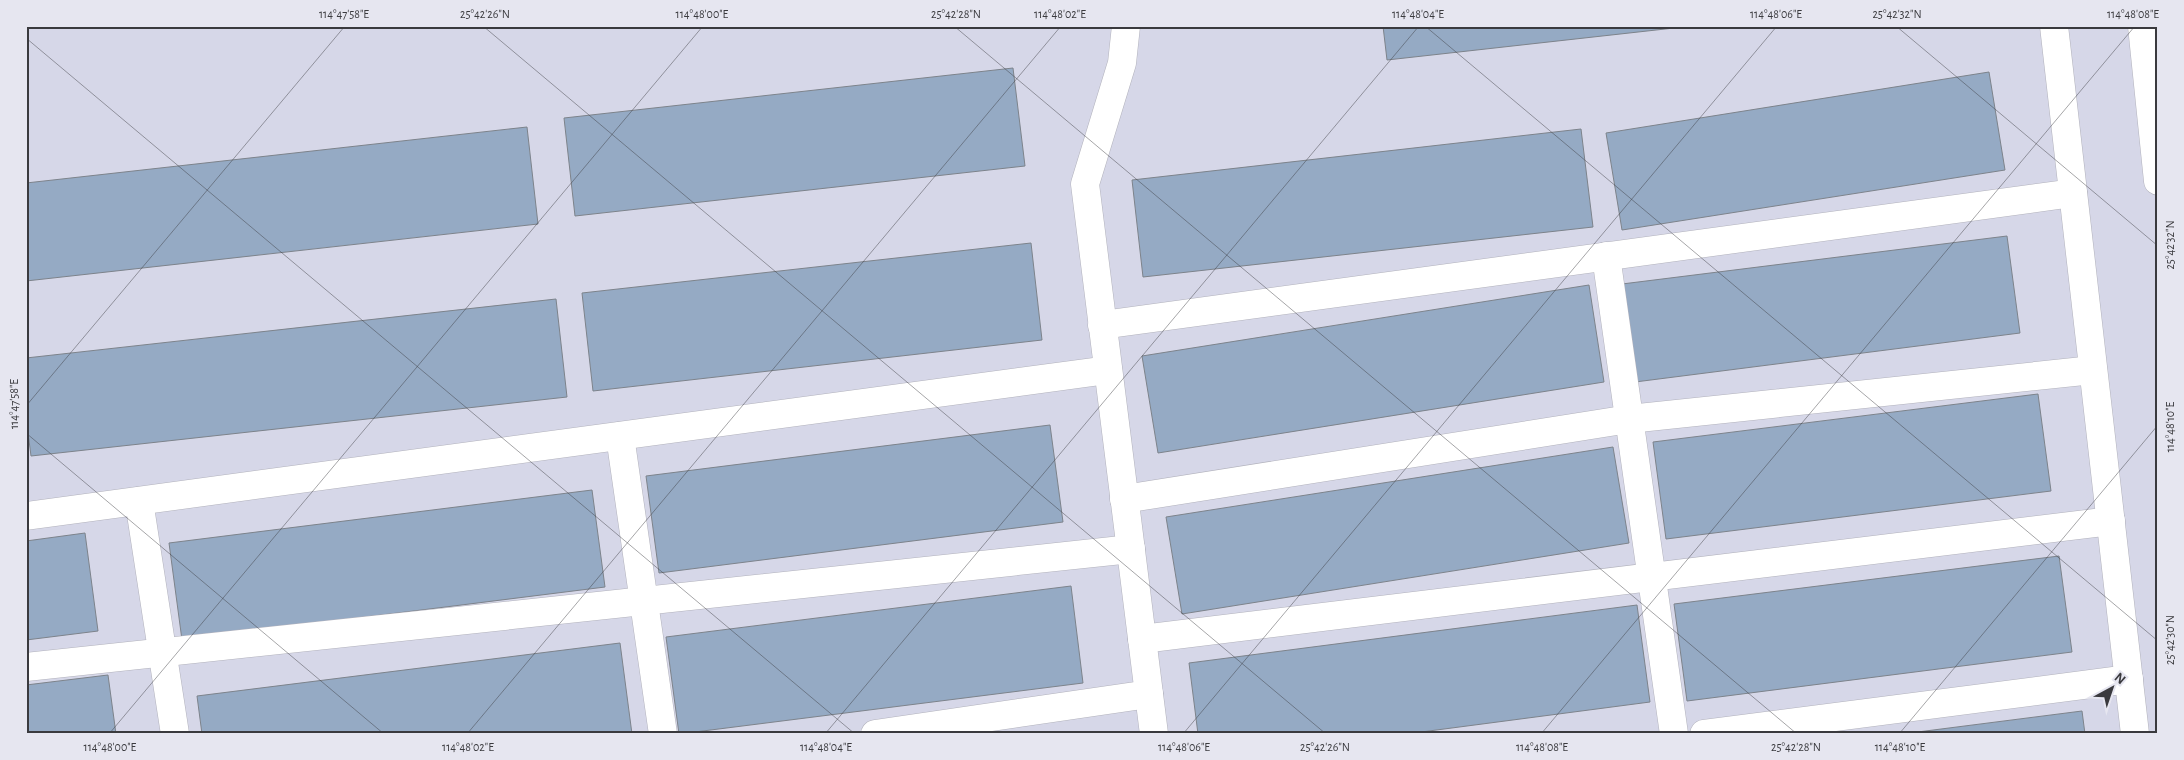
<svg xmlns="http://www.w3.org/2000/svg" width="2184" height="760" viewBox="0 0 2184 760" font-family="'Alegreya Sans',sans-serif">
  <rect width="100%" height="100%" fill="#e6e6f0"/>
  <rect fill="#d6d7e8" x="26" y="26" width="2132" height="708"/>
  <g fill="#95aac4" stroke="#7d838b">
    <path d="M1383 26H1692L1387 60Z"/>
    <path d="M1013 68 1025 166 575 216 564 118Z"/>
    <path d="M1989 72 2005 170 1622 230 1606 133Z"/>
    <path d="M527 127 538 224 26 281V183Z"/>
    <path d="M1581 129 1593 227 1143 277 1132 180Z"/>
    <path d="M2007 236 2020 333 1635 382 1622 284Z"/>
    <path d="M1031 243 1042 340 593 391 582 293Z"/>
    <path d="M1589 285 1604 382 1158 453 1142 356Z"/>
    <path d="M556 299 567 397 31 456 26 417V358Z"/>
    <path d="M2038 394 2051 491 1666 539 1653 442Z"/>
    <path d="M1050 425 1063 522 659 573 646 476Z"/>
    <path d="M1613 447 1629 543 1182 614 1166 517Z"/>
    <path d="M592 490 605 587 182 640 169 543Z"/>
    <path d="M85 533 98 631 26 640V541Z"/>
    <path d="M2059 556 2072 652 1687 701 1674 604Z"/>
    <path d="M1071 586 1083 683 679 734 666 637Z"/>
    <path d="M1637 605 1650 702 1406 734H1198L1189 663Z"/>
    <path d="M620 643 632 734H202L197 696Z"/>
    <path d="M108 675 116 734H26V685Z"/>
    <path d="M2082 711 2085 734H1902Z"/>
  </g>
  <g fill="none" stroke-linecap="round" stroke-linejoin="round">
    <defs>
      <g id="minor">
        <path d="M1126 26 1122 63 1085 184 1154 734"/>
        <path d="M2054 26 2135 734"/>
        <path d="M2142 26 2158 181"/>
        <path d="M1606 256 1674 734"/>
        <path d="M1102 325 2073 193"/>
        <path d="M620 436 663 734"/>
        <path d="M1124 499 1629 419 2093 370"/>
        <path d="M139 501 175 734"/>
        <path d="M26 516 1108 370"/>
        <path d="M1142 639 2111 521"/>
        <path d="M26 667 1131 549"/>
        <path d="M875 734 1149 694"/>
        <path d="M1704 734 2129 679"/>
      </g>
    </defs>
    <use href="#minor" stroke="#b2b2bc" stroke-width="29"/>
    <use href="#minor" stroke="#fff" stroke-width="28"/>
  </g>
  <path fill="none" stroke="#3a3a3e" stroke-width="1" stroke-opacity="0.45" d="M483 26 1326 734M954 26 1797 734M1425 26 2158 641M1896 26 2158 246M26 38 855 734M26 406 345 26M26 433 384 734M109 734 703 26M467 734 1061 26M825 734 1419 26M1183 734 1777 26M1541 734 2135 26M1899 734 2158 425"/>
  <rect width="2184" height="760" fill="none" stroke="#e6e6f0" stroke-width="55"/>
  <g transform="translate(2112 688) rotate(40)" stroke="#e6e6f0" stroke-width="4" paint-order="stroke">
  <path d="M0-4L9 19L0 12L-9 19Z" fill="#3a3a3e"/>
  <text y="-8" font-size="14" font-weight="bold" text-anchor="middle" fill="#3a3a3e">N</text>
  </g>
  <rect x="28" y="28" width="2128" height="704" fill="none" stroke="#3a3a3e" stroke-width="2"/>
  <g font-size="12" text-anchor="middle" fill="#3a3a3e">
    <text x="344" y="18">114°47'58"E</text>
    <text x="485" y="18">25°42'26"N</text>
    <text x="702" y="18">114°48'00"E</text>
    <text x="956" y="18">25°42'28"N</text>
    <text x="1060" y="18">114°48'02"E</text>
    <text x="1418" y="18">114°48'04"E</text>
    <text x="1776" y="18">114°48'06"E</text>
    <text x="1897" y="18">25°42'32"N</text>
    <text x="2133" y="18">114°48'08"E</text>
    <text transform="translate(2170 245) rotate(-90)" y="4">25°42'32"N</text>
    <text transform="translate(14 404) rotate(-90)" y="4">114°47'58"E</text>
    <text transform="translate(2170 427) rotate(-90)" y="4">114°48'10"E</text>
    <text transform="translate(2170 640) rotate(-90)" y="4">25°42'30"N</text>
    <text x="110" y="751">114°48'00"E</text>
    <text x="468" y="751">114°48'02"E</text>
    <text x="826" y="751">114°48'04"E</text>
    <text x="1184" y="751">114°48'06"E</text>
    <text x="1325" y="751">25°42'26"N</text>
    <text x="1542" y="751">114°48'08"E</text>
    <text x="1796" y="751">25°42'28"N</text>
    <text x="1900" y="751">114°48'10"E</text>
  </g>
</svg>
